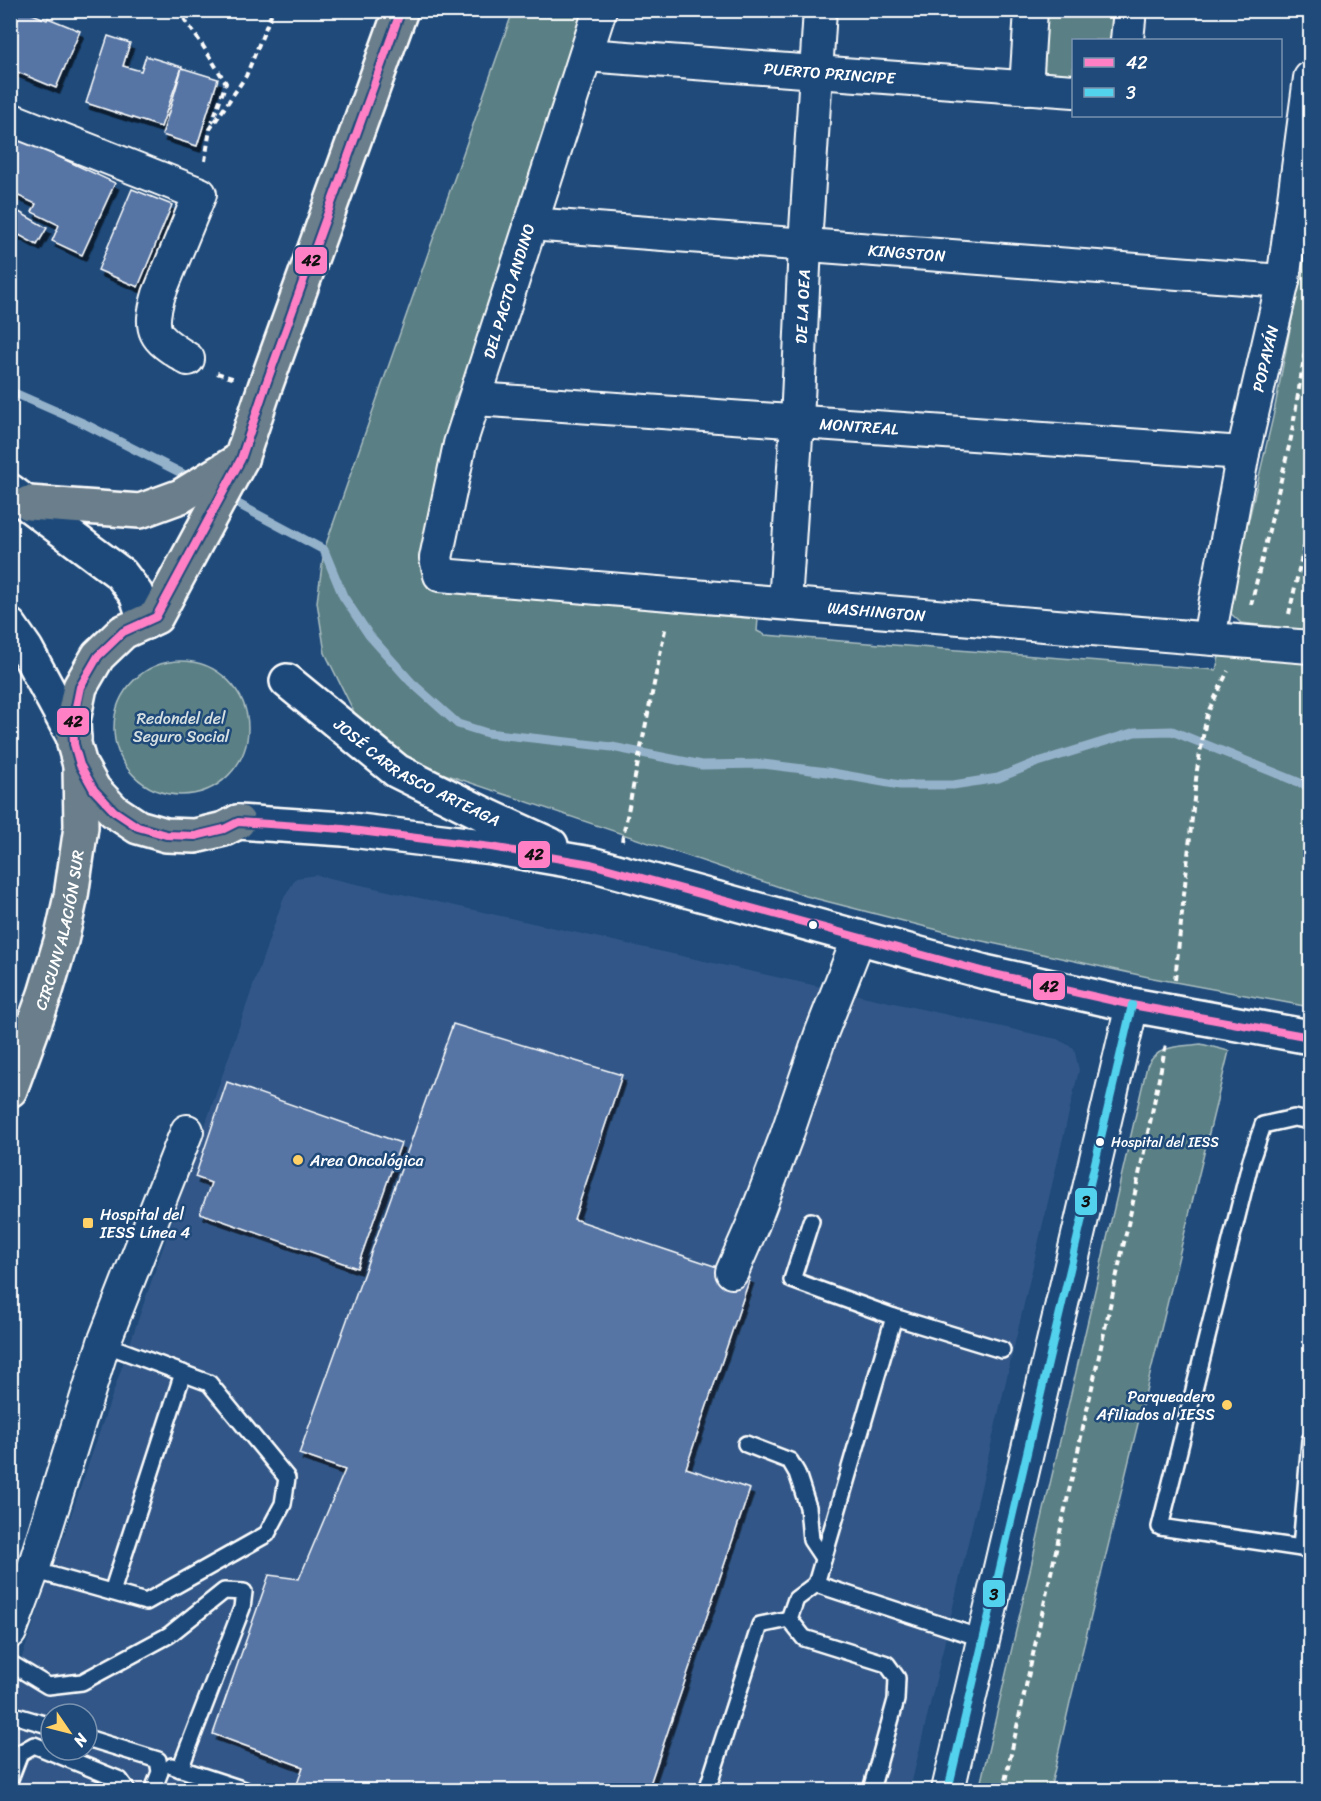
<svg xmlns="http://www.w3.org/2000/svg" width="1321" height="1801" viewBox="0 0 1321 1801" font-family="Sriracha,sans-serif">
  <defs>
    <filter id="shadow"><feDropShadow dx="3.5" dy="6" stdDeviation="0" flood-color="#0009"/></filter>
  </defs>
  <rect width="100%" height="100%" fill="#1f4a7a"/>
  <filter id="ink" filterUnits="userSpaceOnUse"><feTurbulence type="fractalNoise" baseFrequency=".0167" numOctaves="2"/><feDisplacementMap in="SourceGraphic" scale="12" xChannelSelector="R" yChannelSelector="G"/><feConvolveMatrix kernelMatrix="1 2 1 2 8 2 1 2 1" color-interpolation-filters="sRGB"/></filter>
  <g filter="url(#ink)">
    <path fill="#305787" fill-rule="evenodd" d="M316 875 1057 1039 1074 1048 1079 1070 910 1790H11V1689L283 899 296 878ZM51 1714H87V1750H51Z"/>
    <g fill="#5a7f84" stroke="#acbfc2" stroke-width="1.5">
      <path d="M513 11H586L466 378 455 397 421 564 432 581 448 592 758 619 757 631 765 635 1216 670 1221 648 1310 661V1007L1153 978 973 939 806 896 409 762 385 746 356 716 325 653 317 602 324 550Z"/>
      <path d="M1040 11H1120L1118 40H1074L1073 76 1036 74Z"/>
      <path d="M1310 205V614L1308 624 1302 630 1241 623 1229 612 1227 598 1248 523 1273 417 1295 303Z"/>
      <circle cx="181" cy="728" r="67"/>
      <path d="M1201 1044 1229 1051 1070 1702 1050 1790H979L1147 1066C1159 1044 1179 1047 1201 1044Z"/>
    </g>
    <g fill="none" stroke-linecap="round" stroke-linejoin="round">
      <g stroke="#95b2cb" stroke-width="9">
        <path d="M10 391 83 423 195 480"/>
        <path d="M225 497 324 550 343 596 369 635 411 682 458 724 487 733 612 747 702 765 763 764 827 772 900 785H953L998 778 1035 763 1135 732 1172 731 1310 787"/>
      </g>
    </g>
    <g fill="#5674a4" stroke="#fff" stroke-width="1.5" filter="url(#shadow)">
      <path d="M10 10H23L47 20 48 18 80 31 56 88 10 69Z"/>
      <path d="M108 36 130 43 123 66 141 71 146 56 182 67 161 127 86 103Z"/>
      <path d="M182 68 218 79 197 146 162 135Z"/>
      <path d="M16 137 115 183 82 255 52 241 59 225 32 212 36 204 10 192V149Z"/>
      <path d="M132 189 172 205 138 287 98 270Z"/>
      <path d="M19 212 47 228 37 245 10 230Z"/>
      <path d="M453 1024 622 1075 574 1219 750 1278 686 1468 750 1489 648 1790H295L303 1767 213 1734 269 1575 299 1579 345 1470 299 1454Z"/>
      <path d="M227 1082 401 1143 357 1268 200 1213 211 1183 195 1177Z"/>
    </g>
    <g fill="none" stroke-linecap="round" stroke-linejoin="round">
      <defs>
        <g id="lane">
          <path d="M1310 1121 1294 1118 1263 1125 1251 1160 1160 1527 1301 1548 1310 1552"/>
          <path d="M811 1221 792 1280 894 1317 816 1584"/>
          <path d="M894 1317 1002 1350"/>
          <path d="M746 1444 790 1461 797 1473 808 1507 811 1540 823 1558"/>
          <path d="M1301 1548 1310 1440"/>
          <path d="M33 1570 146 1602 267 1534 283 1504 287 1478 209 1383 115 1348 104 1342"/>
          <path d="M112 1592 183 1373"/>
          <path d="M10 1663 48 1686 82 1682 169 1635 224 1591 244 1592 242 1608 180 1769"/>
          <path d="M10 1714 51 1726"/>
          <path d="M87 1738 158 1760 160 1772 153 1790"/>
          <path d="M172 1766 245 1790"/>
          <path d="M10 1779 20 1753 34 1745 120 1780 127 1790"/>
          <path d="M707 1790 760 1625 789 1619"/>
          <path d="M871 1790 896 1700 897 1678 887 1664 804 1638 789 1619 796 1599 816 1584 984 1639"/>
        </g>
        <g id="street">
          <path id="s1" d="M600 10 460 444 436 558 440 575 1310 647"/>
          <path d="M1127 40 1130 10"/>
          <path id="s2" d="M586 55 1074 91"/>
          <path d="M1026 88 1031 10"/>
          <path d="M10 119 200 194 159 294C147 335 156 338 188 359"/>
          <path id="s3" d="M530 224 1283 281"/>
          <path id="s4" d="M476 399 1243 453"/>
          <path id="s5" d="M785 603 797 422 805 245 820 10"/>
          <path id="s6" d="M1209 638 1243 453 1283 281 1310 78"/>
          <path d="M732 1272 753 1224 786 1137 821 1034 859 937"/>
          <path d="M10 1632 33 1570 104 1342 187 1131"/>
          <path d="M948 1790 1132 1005"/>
        </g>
        <g id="secondary">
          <path d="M10 491 121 574 136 594 146 622"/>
          <path d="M10 626 26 649 74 738"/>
          <path id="s7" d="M287 681 397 771 490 817 551 845"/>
          <path d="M238 822 343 829 491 847 591 864 985 972 1132 1005 1310 1037"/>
        </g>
        <g id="highway">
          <path d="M29 503 140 511 181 496 241 459"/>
          <path d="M238 822 224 829 195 836 166 835 138 827 114 811 94 790 80 765 74 744 73 721 80 687 98 656 123 632 156 617 241 459 265 387 401 10"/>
          <path id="s8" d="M10 1090 45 994 61 941 71 896 81 827 80 765"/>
        </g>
      </defs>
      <use href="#lane" stroke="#fff" stroke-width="20"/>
      <use href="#street" stroke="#fff" stroke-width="36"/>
      <use href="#secondary" stroke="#fff" stroke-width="38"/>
      <use href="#highway" stroke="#fff" stroke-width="38"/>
      <g stroke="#fff" stroke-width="4" stroke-dasharray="6 4.5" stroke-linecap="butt">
        <path d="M178 10 203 46 226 83 212 122"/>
        <path d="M205 161 210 129 246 76 273 10"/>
        <path d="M217 373 235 379"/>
        <path d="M1251 605 1291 438 1310 321"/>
        <path d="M1289 614 1310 520"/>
        <path d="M622 841 666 625"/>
        <path d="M1175 980 1197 770 1207 714 1228 671"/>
        <path d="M1003 1790 1144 1152 1166 1044"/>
      </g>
      <use href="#lane" stroke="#1f4a7a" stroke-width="15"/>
      <use href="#street" stroke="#1f4a7a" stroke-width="32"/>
      <use href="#secondary" stroke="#1f4a7a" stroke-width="33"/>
      <use href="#highway" stroke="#6b7e8b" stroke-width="33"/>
      <defs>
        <path id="bus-1" d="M401 10 265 387 241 459 156 617 123 632 98 656 80 687 73 721 74 744 80 765 94 790 114 811 138 827 166 835 195 836 224 829 238 822 343 829 491 847 591 864 985 972 1132 1005 1310 1037"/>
        <path id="bus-2" d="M948 1790 1132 1005"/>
      </defs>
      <use href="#bus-1" stroke="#1f4a7a" stroke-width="12"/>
      <use href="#bus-2" stroke="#1f4a7a" stroke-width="12"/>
      <use href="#bus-1" stroke="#ff80c5" stroke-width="8"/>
      <use href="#bus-2" stroke="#53d2ee" stroke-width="8"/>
    </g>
  </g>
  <g fill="#fff" stroke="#1f4a7a" stroke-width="2">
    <circle cx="813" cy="925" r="5"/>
    <circle cx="1100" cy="1142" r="5"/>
  </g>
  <g fill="#ffd166" stroke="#1f4a7a" stroke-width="2">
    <circle cx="298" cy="1160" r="6"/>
    <rect x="82" y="1217" width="12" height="12" rx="3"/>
    <circle cx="1227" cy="1405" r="6"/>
  </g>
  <g text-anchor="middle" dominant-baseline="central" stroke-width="5" stroke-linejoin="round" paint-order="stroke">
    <g font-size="14" fill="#fff" stroke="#1f4a7a" text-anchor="start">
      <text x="1111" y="1142">Hospital del IESS</text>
    </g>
    <g font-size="16" fill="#fff" stroke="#1f4a7a">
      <text stroke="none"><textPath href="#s2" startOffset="244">PUERTO PRINCIPE</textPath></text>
      <text stroke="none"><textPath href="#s3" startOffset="378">KINGSTON</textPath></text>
      <text transform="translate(509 291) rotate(-73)">DEL PACTO ANDINO</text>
      <text stroke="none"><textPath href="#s5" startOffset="297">DE LA OEA</textPath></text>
      <text stroke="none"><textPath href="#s6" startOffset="285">POPAYÁN</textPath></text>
      <text stroke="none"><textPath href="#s4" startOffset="384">MONTREAL</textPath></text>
      <text stroke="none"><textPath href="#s1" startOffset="1028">WASHINGTON</textPath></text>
      <text stroke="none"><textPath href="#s7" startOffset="160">JOSÉ CARRASCO ARTEAGA</textPath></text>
      <text stroke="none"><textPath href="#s8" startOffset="168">CIRCUNVALACIÓN SUR</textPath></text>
    </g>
    <g font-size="16" fill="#d6dfe0" stroke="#1f4a7a">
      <text x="181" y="718">Redondel del<tspan x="181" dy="18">Seguro Social</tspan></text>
    </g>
    <g font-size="16" fill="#fff" stroke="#1f4a7a" text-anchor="start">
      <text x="310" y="1160">Area Oncológica</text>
      <text x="100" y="1214">Hospital del<tspan x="100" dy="18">IESS Línea 4</tspan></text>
      <text x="1215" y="1396" text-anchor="end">Parqueadero<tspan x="1215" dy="18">Afiliados al IESS</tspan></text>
    </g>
  </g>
  <g stroke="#1f4a7a" stroke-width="2">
    <rect x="294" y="246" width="34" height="29" rx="6" fill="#ff80c5"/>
    <rect x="56" y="707" width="34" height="29" rx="6" fill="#ff80c5"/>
    <rect x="517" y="840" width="34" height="29" rx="6" fill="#ff80c5"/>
    <rect x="1032" y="972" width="34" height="29" rx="6" fill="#ff80c5"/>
    <rect x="1074" y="1187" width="24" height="29" rx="6" fill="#53d2ee"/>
    <rect x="982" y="1579" width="24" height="29" rx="6" fill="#53d2ee"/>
  </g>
  <g font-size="16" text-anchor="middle" font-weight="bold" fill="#111">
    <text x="311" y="266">42</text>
    <text x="73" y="727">42</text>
    <text x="534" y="860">42</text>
    <text x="1049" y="992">42</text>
    <text x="1086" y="1207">3</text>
    <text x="994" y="1600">3</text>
  </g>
  <rect width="1321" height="1801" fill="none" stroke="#1f4a7a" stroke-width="36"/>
  <rect x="18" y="18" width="1285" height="1765" fill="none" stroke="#fff" stroke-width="2" filter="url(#ink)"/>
  <rect x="1072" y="39" width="210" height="78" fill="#1f4a7a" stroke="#7992af" stroke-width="1.5"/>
  <rect x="1084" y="58" width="30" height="9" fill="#ff80c5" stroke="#7992af" stroke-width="1.5"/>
  <text x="1126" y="69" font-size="18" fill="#ffffff">42</text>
  <rect x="1084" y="88" width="30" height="9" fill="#53d2ee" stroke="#7992af" stroke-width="1.5"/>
  <text x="1126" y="99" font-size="18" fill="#ffffff">3</text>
  <g transform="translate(69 1732) rotate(125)"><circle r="28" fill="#1f4a7a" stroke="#7992af" stroke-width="1.5"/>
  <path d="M0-4.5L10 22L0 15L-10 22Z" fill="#ffd166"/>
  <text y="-9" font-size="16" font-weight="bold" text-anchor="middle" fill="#ffffff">N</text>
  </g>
</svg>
